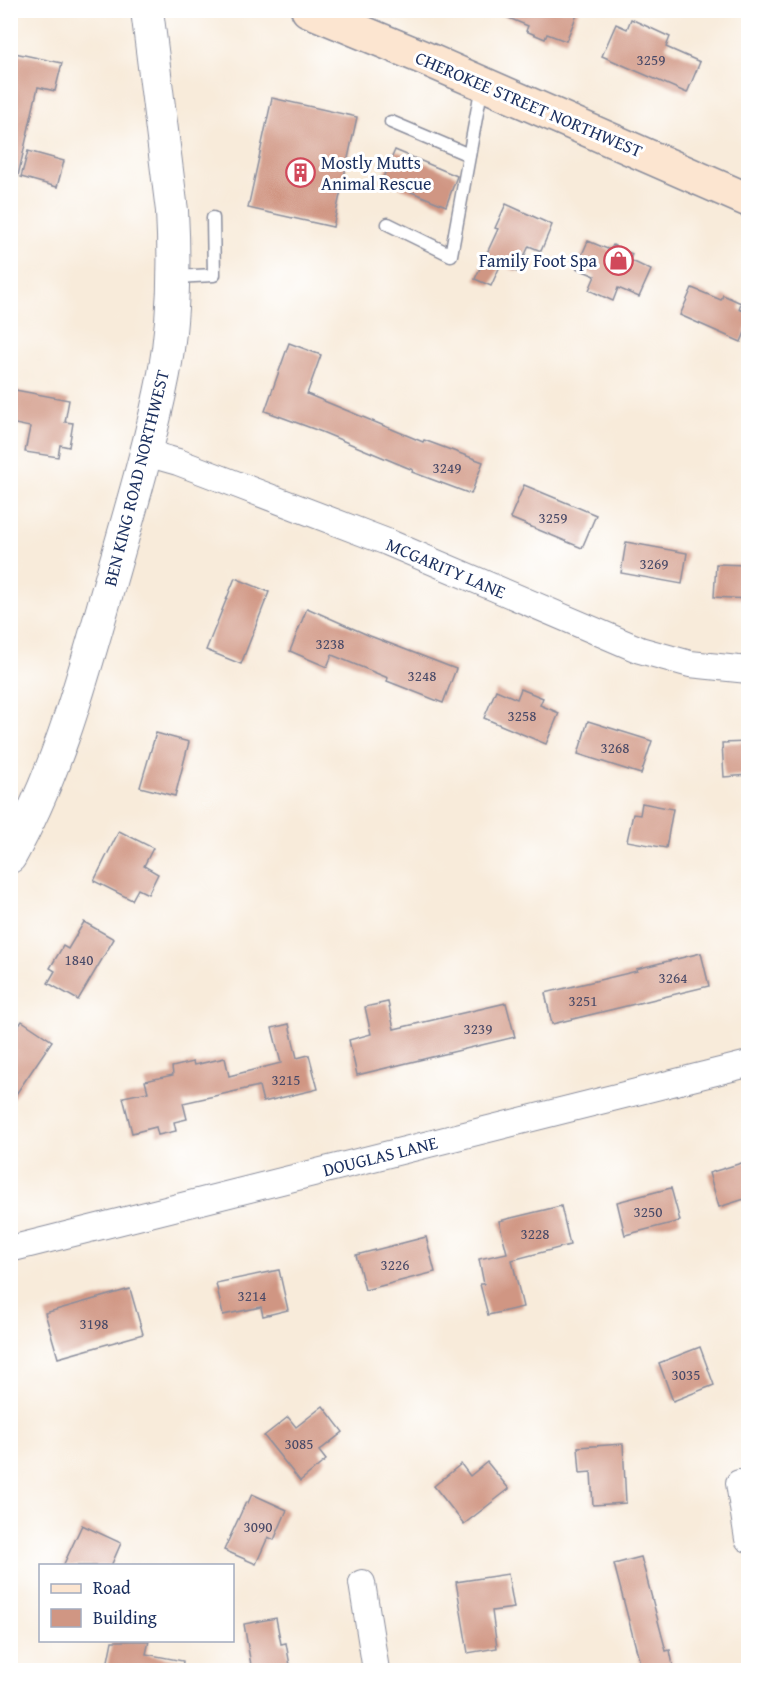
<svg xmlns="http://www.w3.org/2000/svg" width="759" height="1681" viewBox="0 0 759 1681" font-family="'Gentium Book Plus',serif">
  <rect width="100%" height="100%" fill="#fff"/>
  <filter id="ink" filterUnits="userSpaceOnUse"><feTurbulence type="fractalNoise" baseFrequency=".0167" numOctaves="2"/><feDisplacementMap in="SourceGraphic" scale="12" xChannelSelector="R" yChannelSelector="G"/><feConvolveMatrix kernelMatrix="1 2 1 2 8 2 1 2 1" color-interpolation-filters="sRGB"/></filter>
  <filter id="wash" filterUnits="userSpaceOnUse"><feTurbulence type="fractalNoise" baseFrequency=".008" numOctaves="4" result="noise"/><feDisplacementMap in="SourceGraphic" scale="24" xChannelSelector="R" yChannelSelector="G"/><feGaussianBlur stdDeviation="1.35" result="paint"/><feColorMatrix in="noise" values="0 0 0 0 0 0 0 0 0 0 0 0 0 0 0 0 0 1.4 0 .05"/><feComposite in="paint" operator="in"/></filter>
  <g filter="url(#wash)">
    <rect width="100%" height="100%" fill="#f8ebda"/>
    <g id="blocks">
      <g fill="#d09683">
        <path d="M579 10 566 41 547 34 545 39 526 31 528 26 492 11Z"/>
        <path d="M631 19 670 37 666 47 700 62 687 93 602 56 616 24 627 29Z"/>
        <path d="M10 52 62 63 55 91 38 87 18 176 10 175Z"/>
        <path d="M272 98 357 117 333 227 248 208Z"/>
        <path d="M395 150 457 176 446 206 382 180Z"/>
        <path d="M28 151 64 161 57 187 21 177Z"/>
        <path d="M506 204 552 225 541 251 529 246 517 272 501 264 491 286 475 279 498 229 495 228Z"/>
        <path d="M588 241 610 250 613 245 632 254 630 260 651 270 639 297 618 288 613 301 589 290 595 276 576 268Z"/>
        <path d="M692 288 721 300 723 295 741 303 739 309 748 313V325L741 342 680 315Z"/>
        <path d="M289 343 321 355 307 394 423 442 424 440 483 462 471 494 412 472 413 470 322 432 265 411Z"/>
        <path d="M10 389 69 400 65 422 73 423 69 447 60 445 58 457 25 452 30 427 10 423Z"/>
        <path d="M524 485 596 515 582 548 510 518Z"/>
        <path d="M626 542 687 553 682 584 621 573Z"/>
        <path d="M716 564 748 565V599L714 597Z"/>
        <path d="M235 578 269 592 241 664 206 650Z"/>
        <path d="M307 608 370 636 456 669 443 703 387 681 388 678 332 655 327 667 290 651Z"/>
        <path d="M521 689 543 698 540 705 559 713 546 744 484 718 496 690 517 699Z"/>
        <path d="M588 721 652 741 641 774 578 754Z"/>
        <path d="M156 733 189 742 175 796 140 787Z"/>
        <path d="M748 742V775L724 777 722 743Z"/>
        <path d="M642 803 673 809 666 848 627 841 633 814 640 815Z"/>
        <path d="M119 831 153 848 144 866 158 874 148 894 138 889 132 900 94 881Z"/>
        <path d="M84 922 114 939 78 1000 48 983 55 971 50 968 63 946 68 949Z"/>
        <path d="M701 953 709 986 552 1024 545 993 637 971 636 969Z"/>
        <path d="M388 1002 394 1029 506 1003 515 1037 357 1075 349 1040 371 1034 365 1007Z"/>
        <path d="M22 1021 52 1041 10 1103V1038Z"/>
        <path d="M289 1024 297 1058 309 1055 318 1089 263 1102 259 1086 183 1103 187 1119 174 1122 176 1131 158 1135 156 1127 132 1133 123 1097 148 1092 145 1081 173 1075 172 1067 193 1062 194 1065 225 1058 229 1076 281 1063 272 1028Z"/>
        <path d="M748 1161V1198L719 1207 709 1173Z"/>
        <path d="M671 1188 680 1221 625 1235 617 1202Z"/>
        <path d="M561 1206 570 1245 512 1260 523 1307 488 1315 480 1284H484L479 1259 507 1253 499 1221Z"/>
        <path d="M426 1237 435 1272 365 1290 356 1255Z"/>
        <path d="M279 1270 288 1310 263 1316 261 1307 223 1315 216 1283Z"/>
        <path d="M130 1289 143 1334 58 1358 45 1313Z"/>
        <path d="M700 1347 714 1385 673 1401 659 1363Z"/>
        <path d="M323 1406 343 1432 319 1451 326 1460 300 1481 264 1436 288 1417 296 1427Z"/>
        <path d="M623 1444 626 1503 593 1505 591 1472 580 1473 578 1447Z"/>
        <path d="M487 1462 509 1489 464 1524 434 1486 461 1464 470 1476Z"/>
        <path d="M252 1494 287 1510 274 1540 268 1537 256 1564 224 1550 246 1502 248 1503Z"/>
        <path d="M82 1525 121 1543 111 1566H63Z"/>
        <path d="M641 1557 666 1651 670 1650 674 1671H642L614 1564Z"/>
        <path d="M508 1574 514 1608 492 1611 497 1648 468 1653 456 1582Z"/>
        <path d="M276 1618 281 1644 286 1643 291 1671H252L244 1624Z"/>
        <path d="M112 1641H149L146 1654 183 1661 182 1671H106Z"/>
      </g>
    </g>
  </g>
  <g filter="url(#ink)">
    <use href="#blocks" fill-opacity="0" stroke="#8a8d9c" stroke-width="1.5"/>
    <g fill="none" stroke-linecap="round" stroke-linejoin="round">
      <defs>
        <g id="service">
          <path d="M391 122 469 155"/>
          <path d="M388 224 451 255 482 85"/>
          <path d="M175 277 214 275 213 218"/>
        </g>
        <g id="minor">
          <path d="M146 453 178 462 387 542 640 650 690 664 748 670"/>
          <path d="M10 1249 748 1064"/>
          <path d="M739 1483 748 1539"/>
          <path d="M362 1583 376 1670"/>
        </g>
        <path id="tertiary" d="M10 857C57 774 82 680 108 589 128 518 150 446 164 374 174 320 175 265 172 211L147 10"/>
        <path id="secondary" d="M308 10 424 58 748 200"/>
      </defs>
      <use href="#service" stroke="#8a8d9c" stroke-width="15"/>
      <use href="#minor" stroke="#8a8d9c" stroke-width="28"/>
      <use href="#tertiary" stroke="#8a8d9c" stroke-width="34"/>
      <use href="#secondary" stroke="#8a8d9c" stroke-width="36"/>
      <use href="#service" stroke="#fff" stroke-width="12"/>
      <use href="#minor" stroke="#fff" stroke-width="26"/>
      <use href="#tertiary" stroke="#fff" stroke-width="32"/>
      <use href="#secondary" stroke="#fce5d0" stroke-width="33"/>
    </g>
  </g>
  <defs>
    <symbol id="building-ring" viewBox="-11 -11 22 22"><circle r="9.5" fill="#fff" stroke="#d1495b" stroke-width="1.5"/><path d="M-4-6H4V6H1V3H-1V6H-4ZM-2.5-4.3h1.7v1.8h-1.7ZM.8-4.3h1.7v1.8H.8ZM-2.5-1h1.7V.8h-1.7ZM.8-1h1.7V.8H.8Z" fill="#d1495b"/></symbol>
    <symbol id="shop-ring" viewBox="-11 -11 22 22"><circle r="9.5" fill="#fff" stroke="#d1495b" stroke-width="1.5"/><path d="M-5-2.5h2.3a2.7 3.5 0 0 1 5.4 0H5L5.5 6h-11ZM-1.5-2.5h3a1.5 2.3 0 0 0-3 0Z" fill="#d1495b"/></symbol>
  </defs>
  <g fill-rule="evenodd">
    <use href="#building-ring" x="284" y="156" width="33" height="33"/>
    <use href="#shop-ring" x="602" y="244" width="33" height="33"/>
  </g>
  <g text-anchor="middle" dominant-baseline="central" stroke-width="6" stroke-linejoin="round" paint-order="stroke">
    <g font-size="15" fill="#484967">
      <text x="651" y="59">3259</text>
      <text x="447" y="467">3249</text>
      <text x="553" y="517">3259</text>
      <text x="654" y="563">3269</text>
      <text x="330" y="643">3238</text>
      <text x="422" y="675">3248</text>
      <text x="522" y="715">3258</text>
      <text x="615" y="747">3268</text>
      <text x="79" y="959">1840</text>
      <text x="673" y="977">3264</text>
      <text x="583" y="1000">3251</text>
      <text x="478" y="1028">3239</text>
      <text x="286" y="1079">3215</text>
      <text x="648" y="1211">3250</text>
      <text x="535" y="1233">3228</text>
      <text x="395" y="1264">3226</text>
      <text x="252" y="1295">3214</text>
      <text x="94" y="1323">3198</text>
      <text x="686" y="1374">3035</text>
      <text x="299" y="1443">3085</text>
      <text x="258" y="1526">3090</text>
    </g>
    <g font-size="18" fill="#1b2f5e" stroke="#fff">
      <text transform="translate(529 104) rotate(23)">CHEROKEE STREET NORTHWEST</text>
      <text transform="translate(136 478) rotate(-76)">BEN KING ROAD NORTHWEST</text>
      <text transform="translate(446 568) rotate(23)">MCGARITY LANE</text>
      <text transform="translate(380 1156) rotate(-14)">DOUGLAS LANE</text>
    </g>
    <g font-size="18" fill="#1b2f5e" stroke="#fff" text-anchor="start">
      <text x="321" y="162">Mostly Mutts<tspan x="321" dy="21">Animal Rescue</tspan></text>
      <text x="597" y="260" text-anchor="end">Family Foot Spa</text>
    </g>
  </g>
  <rect width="759" height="1681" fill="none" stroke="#fff" stroke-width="36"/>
  <rect x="39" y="1564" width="195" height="78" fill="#ffffff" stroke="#a4acbf" stroke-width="1.5"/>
  <rect x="51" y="1584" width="30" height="9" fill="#fce5d0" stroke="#a4acbf" stroke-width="1.5"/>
  <text x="93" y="1594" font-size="18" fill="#1b2f5e">Road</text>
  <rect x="51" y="1609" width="30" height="18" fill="#d09683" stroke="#a4acbf" stroke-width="1.5"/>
  <text x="93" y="1624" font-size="18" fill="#1b2f5e">Building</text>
</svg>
